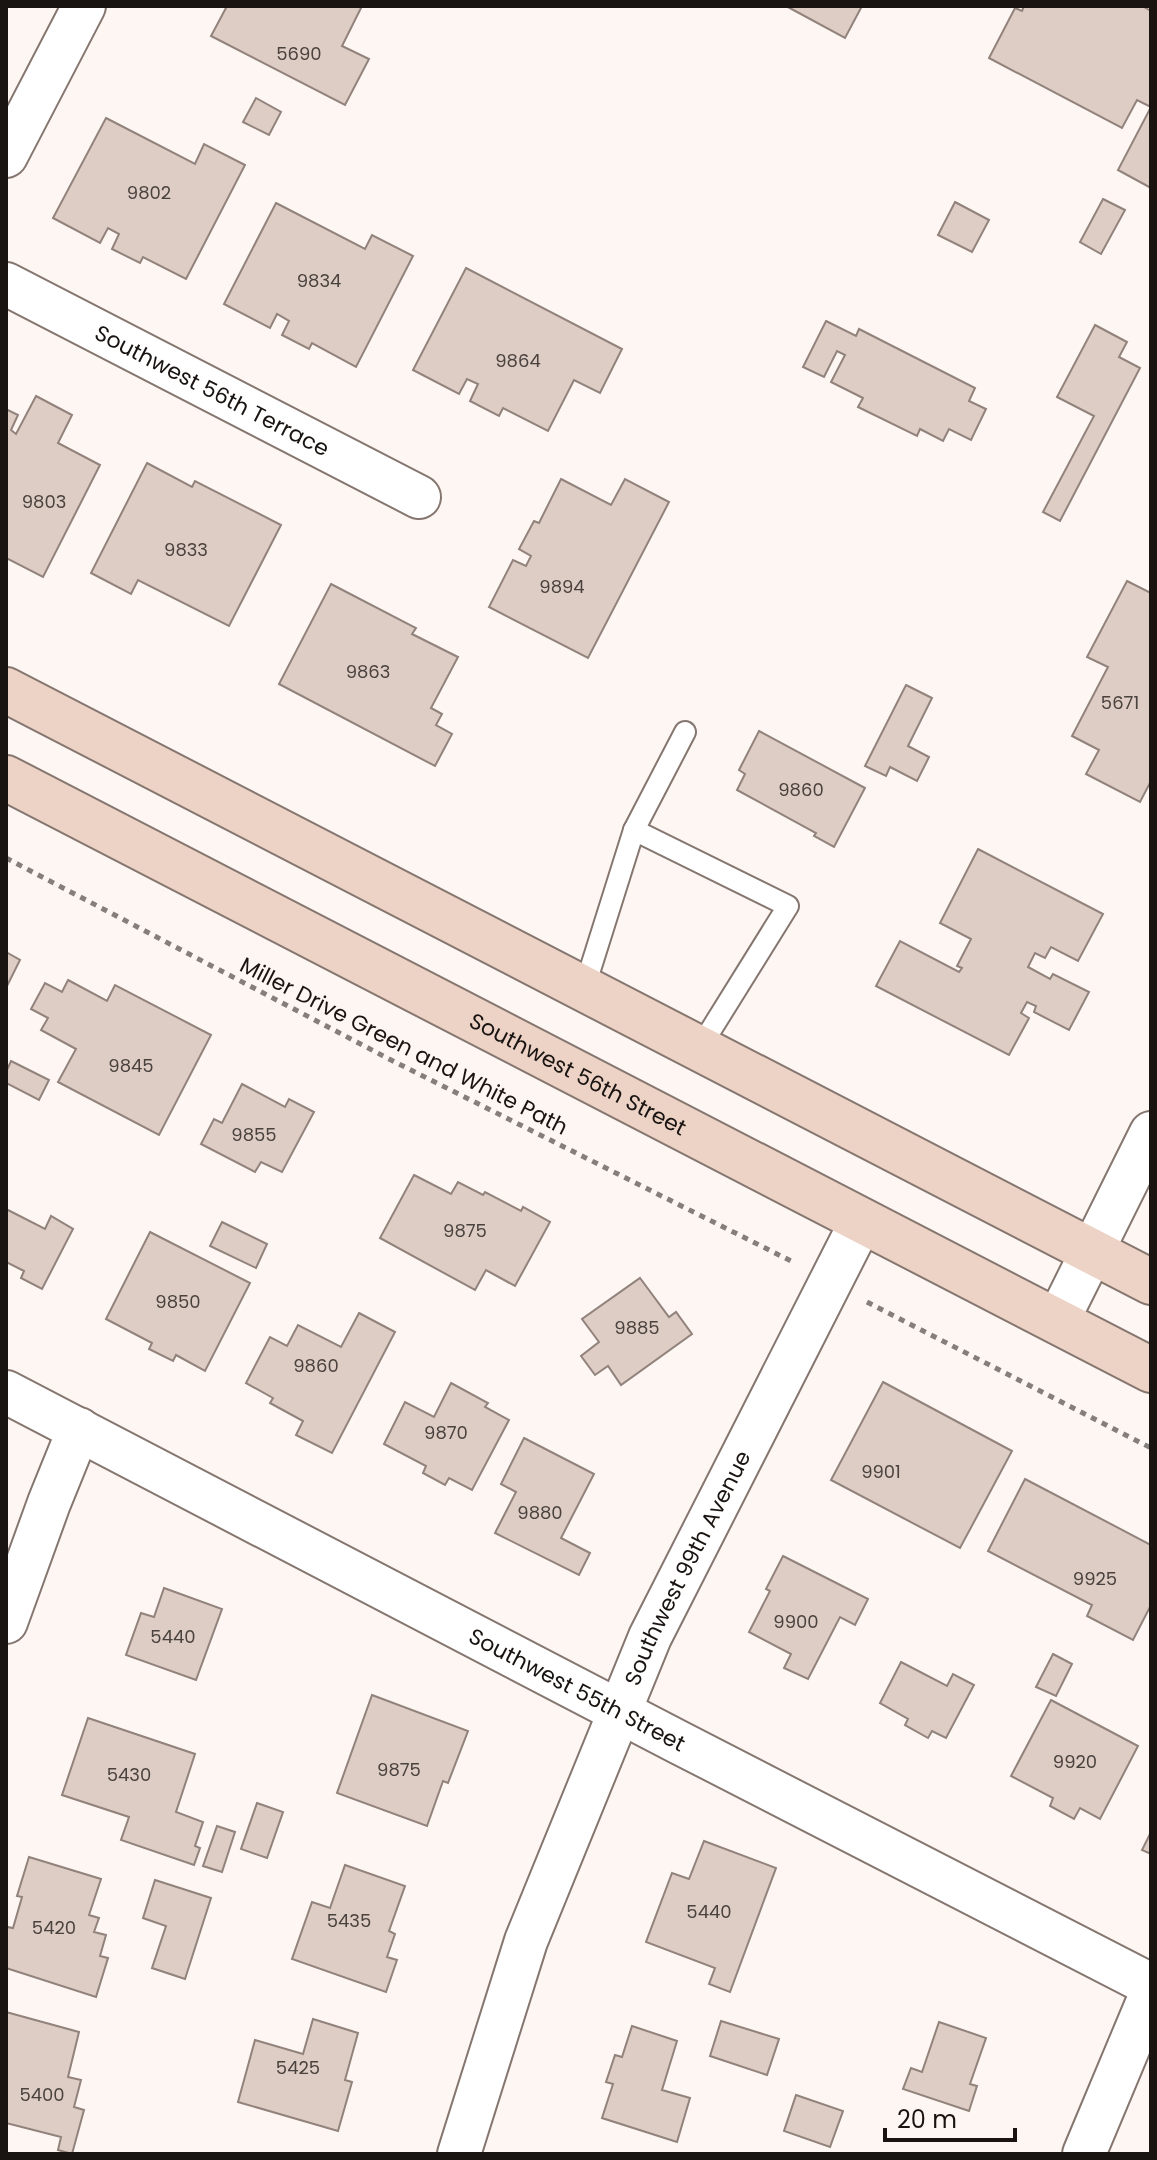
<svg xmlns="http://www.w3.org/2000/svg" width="1157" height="2160" viewBox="0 0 1157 2160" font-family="Poppins,sans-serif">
  <rect width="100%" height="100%" fill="#fdf6f3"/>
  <g fill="#decdc5" stroke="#91827b" stroke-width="2">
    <path d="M227 6H362L342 46 369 59 345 105 211 36Z"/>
    <path d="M786 6H862L845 38Z"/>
    <path d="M1024 6H1142L1151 11V188L1118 170 1151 107 1137 100 1122 128 989 58 1015 8 1022 11Z"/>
    <path d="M256 98 281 112 269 135 243 122Z"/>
    <path d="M106 118 195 164 204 144 245 165 186 279 143 257 140 263 112 249 119 234 108 228 100 243 53 218Z"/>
    <path d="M1103 199 1125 210 1101 254 1080 242Z"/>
    <path d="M955 202 989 220 972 252 938 235Z"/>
    <path d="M276 203 365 249 372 235 413 256 356 367 312 343 309 349 282 335 289 321 277 314 270 328 224 304Z"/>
    <path d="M466 268 622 349 600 393 574 380 548 431 503 408 499 416 470 401 478 384 467 379 459 394 413 370Z"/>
    <path d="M826 321 856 336 859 329 975 388 969 401 986 409 971 440 949 429 943 441 920 429 917 436 858 407 863 398 831 382 845 355 837 351 824 377 803 367Z"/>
    <path d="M1095 325 1127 342 1119 357 1140 368 1060 521 1043 512 1094 416 1057 397Z"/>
    <path d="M36 396 72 415 58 443 100 465 43 577 6 558V409L18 415 11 430 16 434Z"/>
    <path d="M147 463 192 487 195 481 281 525 229 626 138 580 131 594 91 573Z"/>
    <path d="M561 479 611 505 625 479 669 502 588 658 489 607 513 560 526 566 531 556 519 549 534 521 539 523Z"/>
    <path d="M1127 581 1151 593V781L1140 802 1086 774 1099 750 1072 736 1108 667 1087 657Z"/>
    <path d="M331 584 416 628 412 634 458 657 431 708 442 714 436 725 452 734 435 766 279 684Z"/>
    <path d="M906 685 932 698 908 746 929 757 917 781 890 767 886 776 865 766Z"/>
    <path d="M759 731 865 788 834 847 814 836 816 833 737 790 745 774 739 770Z"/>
    <path d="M978 849 1103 914 1078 961 1051 947 1045 958 1035 953 1028 967 1050 979 1053 974 1089 992 1069 1030 1034 1012 1036 1006 1027 1002 1021 1013 1029 1018 1009 1055 876 986 900 941 959 972 962 968 957 966 971 939 940 923Z"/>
    <path d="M6 952 20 960 6 988Z"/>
    <path d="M68 980 107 1001 115 985 211 1035 159 1135 58 1082 76 1049 41 1030 48 1018 31 1009 45 983 62 992Z"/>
    <path d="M11 1061 49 1080 39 1100 6 1083V1072Z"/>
    <path d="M242 1084 285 1107 289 1099 314 1112 282 1172 261 1162 255 1172 201 1144 214 1119 222 1123Z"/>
    <path d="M414 1175 451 1194 458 1182 483 1195 485 1192 521 1211 523 1207 550 1222 515 1286 486 1270 475 1290 380 1238Z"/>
    <path d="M6 1209 45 1229 51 1216 73 1229 42 1289 21 1278 24 1271 6 1262Z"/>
    <path d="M222 1222 267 1244 256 1268 210 1246Z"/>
    <path d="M150 1232 250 1283 205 1371 176 1355 173 1361 149 1349 152 1343 106 1319Z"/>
    <path d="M640 1278 669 1317 676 1312 692 1334 621 1385 608 1366 595 1375 581 1356 599 1342 582 1319Z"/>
    <path d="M359 1313 395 1332 332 1453 296 1435 303 1421 270 1403 273 1398 246 1383 270 1337 287 1346 298 1325 341 1347Z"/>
    <path d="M883 1382 1012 1451 960 1548 831 1480Z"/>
    <path d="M451 1383 488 1403 485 1407 509 1420 472 1490 449 1478 445 1485 423 1473 426 1466 384 1444 405 1402 434 1417Z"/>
    <path d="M524 1438 594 1474 561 1538 590 1553 579 1575 495 1533 516 1492 501 1484Z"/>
    <path d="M1025 1479 1151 1545V1605L1133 1640 1087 1616 1092 1605 988 1551Z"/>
    <path d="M783 1556 868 1599 855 1625 840 1617 808 1679 784 1668 791 1654 749 1632 770 1591 766 1589Z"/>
    <path d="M164 1588 222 1609 196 1680 126 1655 141 1613 154 1617Z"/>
    <path d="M1053 1654 1072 1664 1056 1696 1036 1687Z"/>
    <path d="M901 1662 947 1686 953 1674 974 1685 946 1738 932 1731 928 1738 905 1725 908 1719 880 1703Z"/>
    <path d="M372 1695 468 1731 448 1783 443 1781 427 1826 337 1793Z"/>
    <path d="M1051 1700 1138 1746 1100 1819 1080 1808 1074 1819 1050 1806 1053 1798 1011 1776Z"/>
    <path d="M88 1718 195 1754 176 1812 203 1822 195 1846 200 1848 194 1865 121 1840 129 1817 62 1795Z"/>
    <path d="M257 1803 283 1812 267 1858 241 1849Z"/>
    <path d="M217 1826 235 1832 222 1872 203 1866Z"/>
    <path d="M1151 1832V1854L1142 1850Z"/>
    <path d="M704 1841 776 1868 730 1992 709 1984 715 1968 646 1942 672 1873 689 1879Z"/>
    <path d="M29 1857 101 1879 89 1915 99 1918 94 1932 106 1935 100 1956 108 1958 96 1997 6 1968V1931L7 1927 13 1928 22 1897 17 1896Z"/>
    <path d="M345 1865 405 1886 389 1931 395 1934 387 1957 397 1960 386 1992 292 1959 312 1902 330 1908Z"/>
    <path d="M155 1880 211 1898 185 1979 152 1968 166 1926 143 1918Z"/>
    <path d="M6 2012 79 2032 68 2077 81 2080 74 2107 84 2110 72 2154 58 2150 61 2137 6 2123Z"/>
    <path d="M313 2019 358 2033 345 2080 352 2082 338 2131 238 2102 255 2040 303 2054Z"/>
    <path d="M721 2021 779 2039 767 2075 710 2056Z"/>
    <path d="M939 2022 986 2038 970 2084 977 2086 969 2111 903 2089 911 2068 922 2072Z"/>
    <path d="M632 2026 677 2041 662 2090 690 2098 677 2142 602 2118 613 2084 606 2082 615 2055 622 2057Z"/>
    <path d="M796 2095 843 2111 830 2147 784 2131Z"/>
  </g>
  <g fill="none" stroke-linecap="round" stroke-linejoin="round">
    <defs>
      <g id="lane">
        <path d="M634 830 788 906 699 1049"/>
        <path d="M584 989 634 830 685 732"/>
      </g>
      <g id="street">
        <path d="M6 156 84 6"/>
        <path id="s1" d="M6 284 419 497"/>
        <path d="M1057 1322 1151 1133"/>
        <path id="s2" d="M6 1392 678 1742 1151 1985"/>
        <path d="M6 1622 49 1503 79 1429"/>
        <path id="s3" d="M459 2154 526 1941 650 1637 862 1220"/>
        <path d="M1084 2154 1151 1994"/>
      </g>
      <g id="secondary">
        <path d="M6 690 1151 1282"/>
        <path id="s4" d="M6 778 1151 1370"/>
      </g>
    </defs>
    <use href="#lane" stroke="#85766f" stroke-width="24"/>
    <use href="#street" stroke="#85766f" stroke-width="46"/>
    <use href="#secondary" stroke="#85766f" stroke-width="48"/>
    <g stroke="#857f7c" stroke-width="5" stroke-dasharray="6 6" stroke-linecap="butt">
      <path d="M6 858 391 1060 795 1263"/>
      <path d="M867 1302 1151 1448"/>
    </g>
    <use href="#lane" stroke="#fff" stroke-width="20"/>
    <use href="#street" stroke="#fff" stroke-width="42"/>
    <use href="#secondary" stroke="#edd3c6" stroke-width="44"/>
  </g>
  <g text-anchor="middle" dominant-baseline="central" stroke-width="6" stroke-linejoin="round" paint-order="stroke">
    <g font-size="18" fill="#4a423e">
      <text x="299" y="53">5690</text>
      <text x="149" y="192">9802</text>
      <text x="319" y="280">9834</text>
      <text x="518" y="360">9864</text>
      <text x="44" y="501">9803</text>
      <text x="186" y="549">9833</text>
      <text x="562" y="586">9894</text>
      <text x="368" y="671">9863</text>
      <text x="1120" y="702">5671</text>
      <text x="801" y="789">9860</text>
      <text x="131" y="1065">9845</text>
      <text x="254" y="1134">9855</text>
      <text x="465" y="1230">9875</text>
      <text x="178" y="1301">9850</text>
      <text x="637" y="1327">9885</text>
      <text x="316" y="1365">9860</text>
      <text x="446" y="1432">9870</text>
      <text x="881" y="1471">9901</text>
      <text x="540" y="1512">9880</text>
      <text x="1095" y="1578">9925</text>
      <text x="796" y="1621">9900</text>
      <text x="173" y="1636">5440</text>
      <text x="1075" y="1761">9920</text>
      <text x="399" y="1769">9875</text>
      <text x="129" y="1774">5430</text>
      <text x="709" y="1911">5440</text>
      <text x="349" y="1920">5435</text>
      <text x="54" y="1927">5420</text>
      <text x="298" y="2067">5425</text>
      <text x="42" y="2094">5400</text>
    </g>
    <g font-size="22" fill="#191411" stroke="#fdf6f3">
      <text stroke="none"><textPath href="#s1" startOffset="232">Southwest 56th Terrace</textPath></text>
      <text transform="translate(404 1046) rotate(27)">Miller Drive Green and White Path</text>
      <text stroke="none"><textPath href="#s4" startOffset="644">Southwest 56th Street</textPath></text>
      <text stroke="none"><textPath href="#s3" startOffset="630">Southwest 99th Avenue</textPath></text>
      <text stroke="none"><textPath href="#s2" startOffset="644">Southwest 55th Street</textPath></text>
    </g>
  </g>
  <rect width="1157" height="2160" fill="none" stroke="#191411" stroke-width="16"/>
  <path d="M885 2128v12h130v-12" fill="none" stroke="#191411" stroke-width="4"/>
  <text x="897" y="2128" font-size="24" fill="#191411" stroke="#fdf6f3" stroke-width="6" paint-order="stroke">20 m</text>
</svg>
